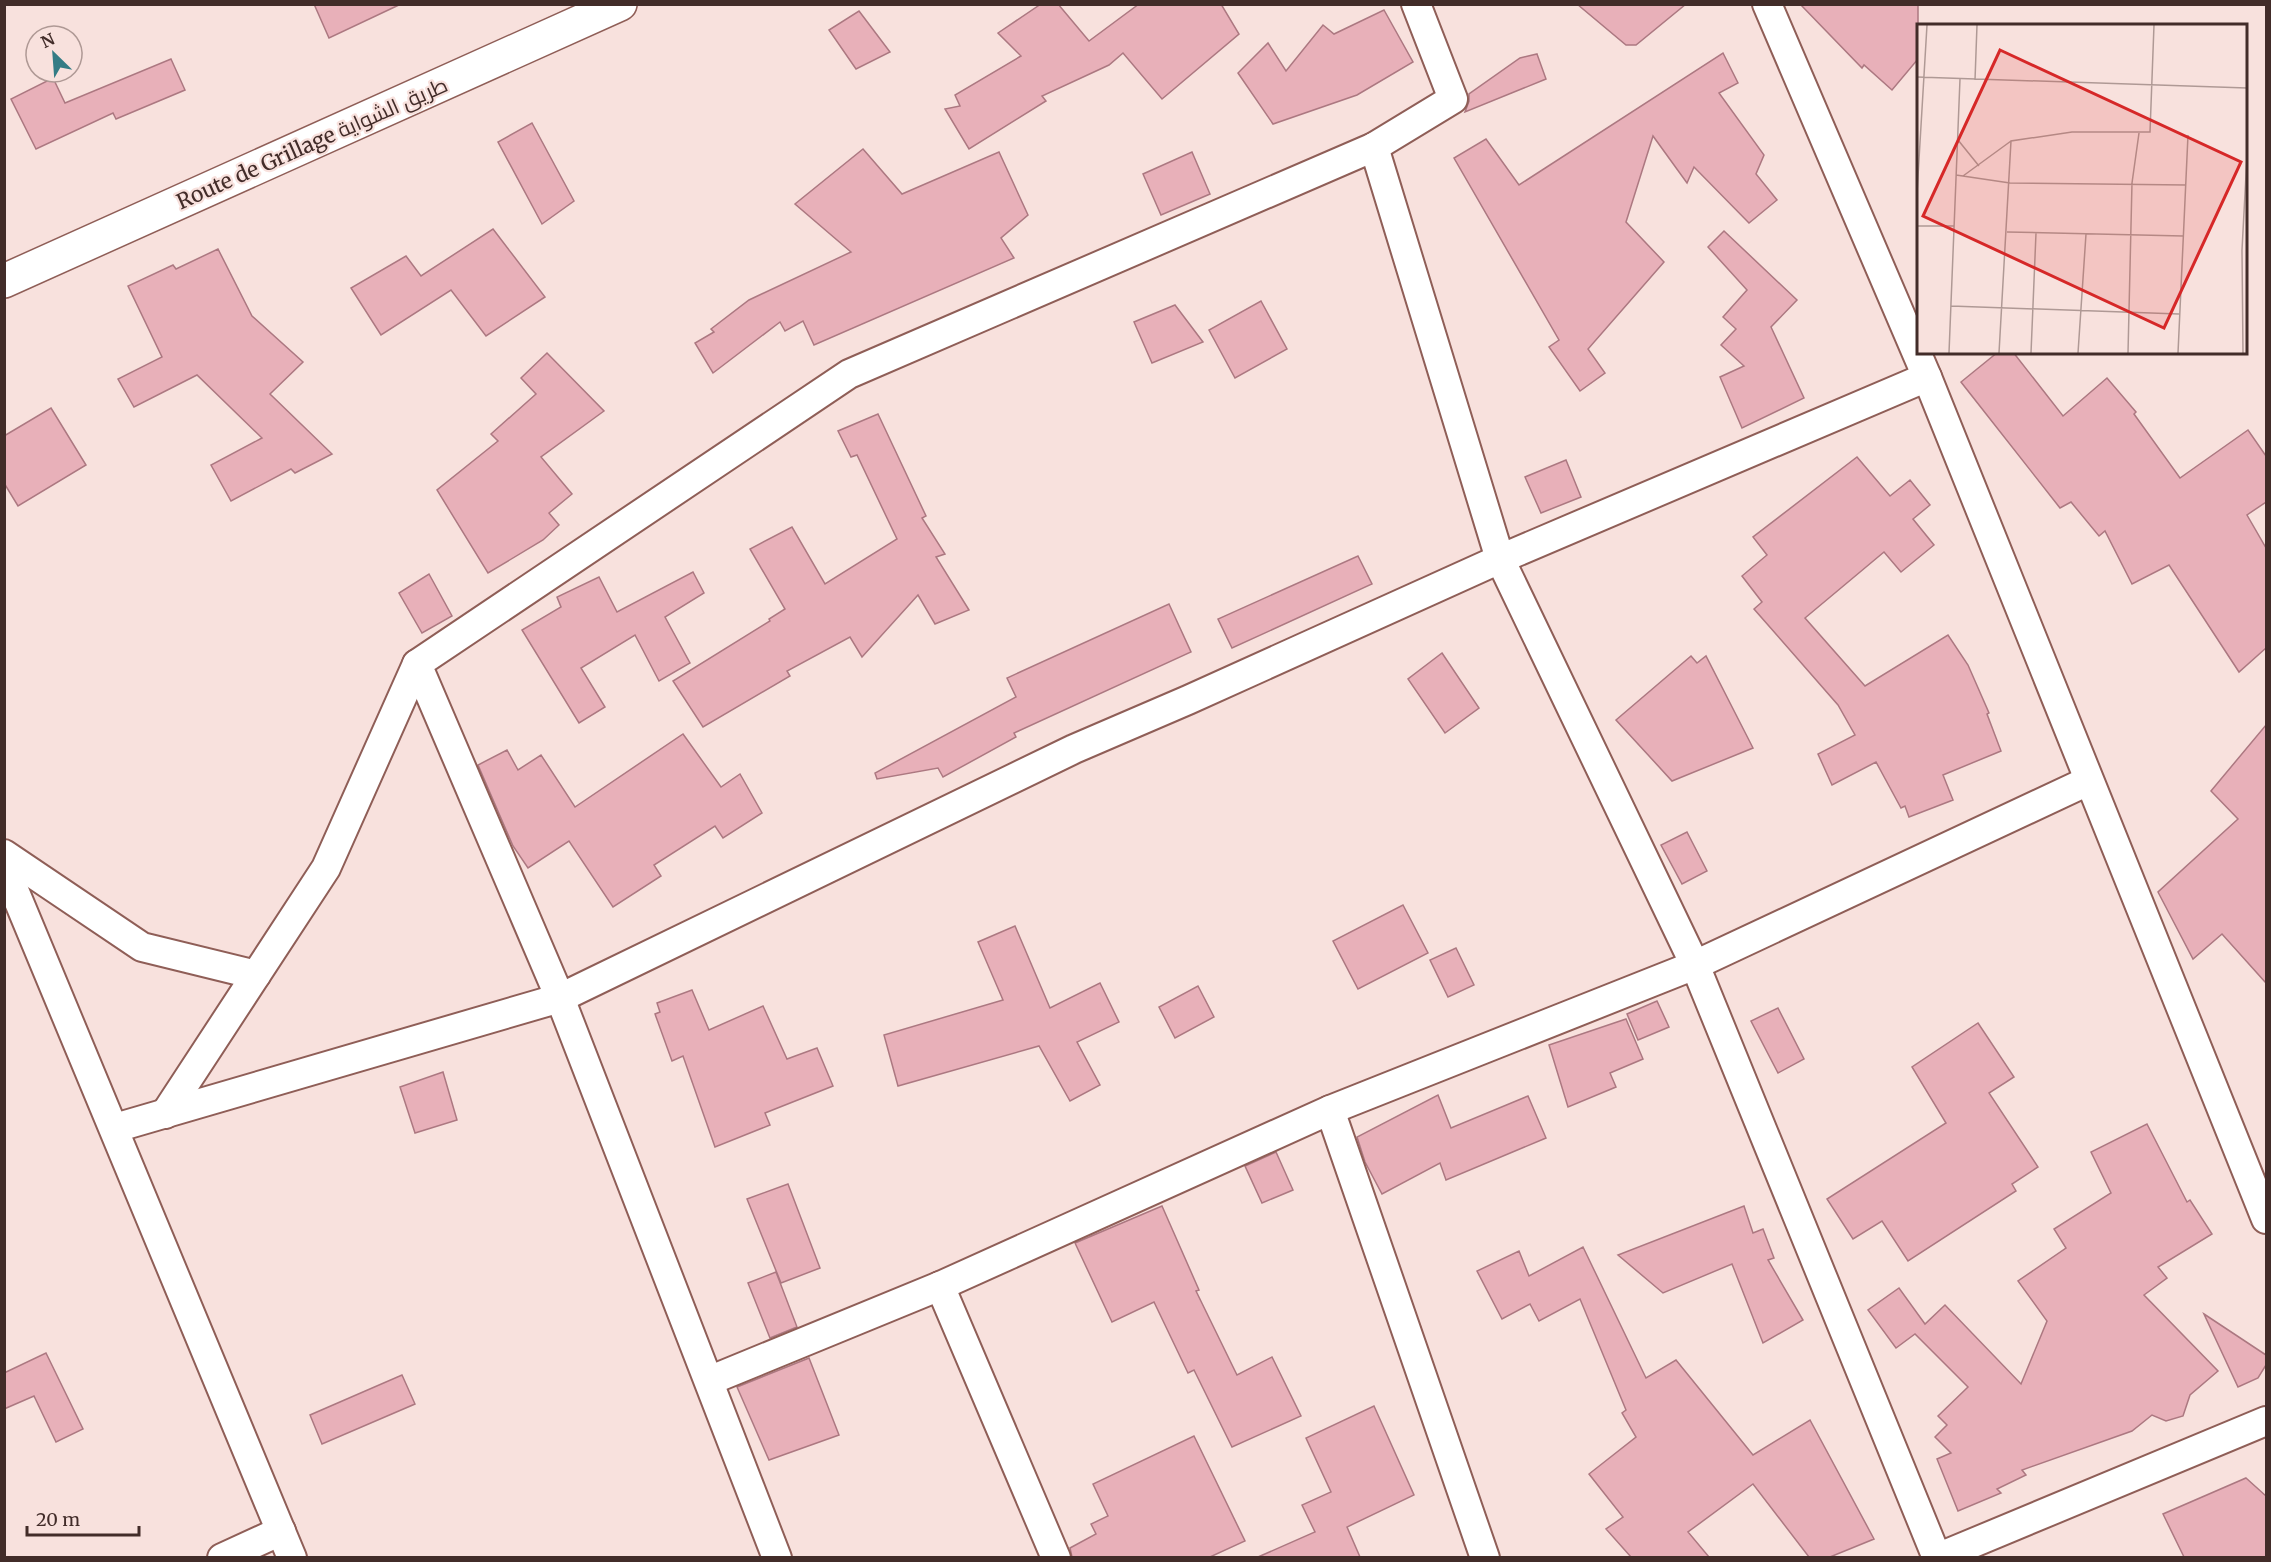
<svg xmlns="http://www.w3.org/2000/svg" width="2271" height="1562" viewBox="0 0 2271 1562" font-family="Merriweather,Cairo,serif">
  <rect width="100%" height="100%" fill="#f8e1dd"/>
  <g fill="#e8b0b9" stroke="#ac7881" stroke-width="1.5">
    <path d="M314 4H401L329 38Z"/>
    <path d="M1041 4H1058L1089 41 1139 4H1221L1239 34 1162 99 1123 53 1109 65 1042 96 1046 101 969 149 945 109 960 106 955 95 1021 56 998 33Z"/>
    <path d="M1577 4H1686L1636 45H1626Z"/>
    <path d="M1800 4H1918V59L1892 90 1864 65 1862 68Z"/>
    <path d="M1384 10 1413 62 1357 95 1273 124 1238 73 1268 43 1286 71 1323 25 1334 34Z"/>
    <path d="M859 11 890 52 856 69 829 30Z"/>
    <path d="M1723 53 1738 83 1719 93 1764 155 1756 174 1777 200 1749 223 1694 167 1687 183 1653 136 1626 222 1664 262 1588 349 1605 373 1580 391 1549 347 1559 340 1454 158 1486 139 1519 185Z"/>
    <path d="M1537 54 1546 79 1465 112 1469 101V94L1520 58Z"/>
    <path d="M171 59 185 90 116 119 113 113 36 149 11 99 53 78 65 103Z"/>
    <path d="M532 123 574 201 542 224 498 142Z"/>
    <path d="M863 149 902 194 999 152 1028 215 1001 238 1014 258 814 345 803 321 785 331 780 322 713 373 695 343 714 332 711 329 749 300 851 252 795 204Z"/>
    <path d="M1192 152 1210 194 1161 215 1143 174Z"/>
    <path d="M493 229 545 297 486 336 451 290 381 335 351 288 406 256 421 276Z"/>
    <path d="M1724 231 1797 300 1771 327 1804 398 1742 428 1720 377 1744 366 1721 345 1736 329 1723 317 1747 290 1708 247Z"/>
    <path d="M218 249 252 316 303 362 270 394 332 454 295 473 291 469 231 501 211 465 262 438 197 375 134 407 118 379 162 357 128 286 173 265 176 269Z"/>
    <path d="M1261 301 1287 349 1235 378 1209 330Z"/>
    <path d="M1175 305 1203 342 1152 363 1134 322Z"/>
    <path d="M1998 352H2013L2063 416 2107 378 2136 412 2134 414 2180 478 2248 430 2266 456V502L2247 515 2266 548V648L2239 672 2169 565 2132 584 2105 531 2099 536 2071 502 2060 508 1961 382Z"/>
    <path d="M547 353 604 411 541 457 572 494 549 513 559 525 543 540 488 573 437 490 498 441 491 434 536 394 521 378Z"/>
    <path d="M51 408 86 465 18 506 4 483V436Z"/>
    <path d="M878 414 926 516 922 518 945 554 936 557 969 610 935 624 918 595 862 657 850 637 787 671 790 676 703 727 673 681 770 621 769 619 785 609 750 549 792 527 825 584 897 539 857 455 851 457 838 431Z"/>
    <path d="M1857 457 1890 496 1910 480 1930 505 1913 519 1934 545 1901 572 1884 552 1805 618 1865 686 1948 635 1968 665 1989 713 1987 714 2001 751 1943 775 1953 800 1909 817 1905 806 1901 808 1876 762 1832 785 1818 754 1855 735 1838 705 1754 609 1762 602 1742 576 1767 555 1753 537Z"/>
    <path d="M1566 460 1581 497 1541 513 1525 477Z"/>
    <path d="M1358 556 1372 584 1232 648 1218 619Z"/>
    <path d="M693 572 704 593 665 617 690 663 659 681 635 635 581 668 605 707 579 723 522 630 561 607 557 597 599 577 617 612Z"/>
    <path d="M429 574 452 616 422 633 399 593Z"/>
    <path d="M1169 604 1191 652 1014 733 1016 737 943 777 938 768 877 779 875 773 1016 697 1007 678Z"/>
    <path d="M1442 653 1479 708 1445 733 1408 679Z"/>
    <path d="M1691 656 1697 663 1706 656 1753 748 1672 781 1616 720Z"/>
    <path d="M2266 725V983L2222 934 2193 959 2158 892 2238 819 2211 791Z"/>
    <path d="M683 734 721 787 740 774 762 813 723 838 715 826 654 865 661 876 613 907 569 841 528 868 513 846 478 765 507 750 518 770 541 755 575 807Z"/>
    <path d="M1687 832 1707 871 1682 884 1661 845Z"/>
    <path d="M1403 905 1428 953 1358 989 1333 941Z"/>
    <path d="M1015 926 1050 1008 1100 983 1119 1022 1077 1042 1100 1085 1070 1101 1039 1046 898 1086 884 1035 1003 1000 978 942Z"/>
    <path d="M1456 948 1474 985 1448 997 1430 960Z"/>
    <path d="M1198 986 1214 1017 1175 1038 1159 1007Z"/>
    <path d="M692 990 709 1030 763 1006 787 1059 817 1048 833 1086 765 1113 770 1125 715 1147 683 1056 672 1061 655 1014 660 1012 657 1003Z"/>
    <path d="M1657 1001 1669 1027 1638 1040 1627 1014Z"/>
    <path d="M1778 1008 1804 1059 1778 1073 1751 1021Z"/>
    <path d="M1626 1019 1643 1059 1610 1073 1616 1087 1568 1107 1549 1045Z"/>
    <path d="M1978 1023 2014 1077 1989 1093 2038 1167 2012 1184 2016 1191 1908 1261 1882 1221 1853 1239 1827 1199 1946 1123 1912 1067Z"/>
    <path d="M443 1072 457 1120 415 1133 400 1087Z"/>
    <path d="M1438 1095 1451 1128 1528 1096 1546 1138 1446 1180 1440 1163 1382 1194 1365 1162 1357 1137Z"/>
    <path d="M2147 1124 2187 1202 2190 1200 2212 1234 2158 1267 2167 1278 2144 1295 2218 1371 2190 1395 2183 1416 2166 1421 2152 1415 2132 1431 2022 1470 2026 1475 1997 1489 2001 1493 1958 1511 1937 1459 1951 1453 1935 1437 1947 1425 1938 1416 1968 1387 1915 1334 1896 1348 1868 1310 1899 1288 1925 1324 1945 1305 2021 1384 2047 1321 2018 1281 2066 1248 2054 1229 2111 1193 2091 1152Z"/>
    <path d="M1276 1152 1293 1190 1262 1203 1245 1166Z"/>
    <path d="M788 1184 820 1268 781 1283 747 1199Z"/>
    <path d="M1162 1206 1199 1290 1196 1291 1237 1375 1272 1357 1301 1416 1232 1447 1194 1370 1188 1373 1154 1302 1112 1322 1075 1243Z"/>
    <path d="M1744 1206 1753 1233 1763 1229 1774 1258 1768 1260 1803 1320 1763 1343 1732 1264 1663 1293 1618 1255Z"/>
    <path d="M1583 1247 1646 1378 1676 1360 1753 1455 1810 1420 1874 1539 1830 1557H1809L1753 1484 1688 1532 1709 1557H1631L1606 1529 1623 1517 1589 1474 1636 1437 1622 1413 1626 1410 1580 1299 1539 1321 1530 1304 1502 1319 1477 1271 1519 1251 1529 1276Z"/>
    <path d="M776 1272 797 1327 770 1338 748 1283Z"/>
    <path d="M2204 1314 2266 1355V1365L2258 1378 2238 1387Z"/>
    <path d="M46 1353 83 1429 56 1442 34 1396 4 1409V1373Z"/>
    <path d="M809 1358 839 1435 769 1460 737 1387Z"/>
    <path d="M402 1375 415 1404 322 1444 310 1415Z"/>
    <path d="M1374 1406 1414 1495 1347 1527 1360 1557H1258L1315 1532 1302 1505 1331 1492 1306 1438Z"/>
    <path d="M1194 1436 1245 1541 1210 1557H1072L1070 1548 1096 1534 1091 1524 1108 1516 1093 1484Z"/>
    <path d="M2246 1478 2266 1496V1557H2184L2163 1514Z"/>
  </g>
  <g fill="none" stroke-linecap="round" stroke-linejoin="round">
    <defs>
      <g id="minor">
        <path d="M1767 4 1927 377 2266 1219"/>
        <path d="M1374 147 1500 559 1695 965 1937 1558"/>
        <path d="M4 854 142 947 256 975"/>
        <path d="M4 866 292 1558"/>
        <path d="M1330 1110 1485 1558"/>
        <path d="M165 1114 326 868 417 664"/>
        <path d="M115 1128 560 998 1074 749 1188 700 1500 559 1927 377"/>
        <path d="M940 1286 1056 1558"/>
        <path d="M711 1380 940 1286 1330 1110 1695 965 2088 781"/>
        <path d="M222 1558 281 1531"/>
        <path d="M777 1558 560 998 417 664 849 374 1374 147 1453 99 1416 4"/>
        <path d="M1937 1558 2266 1421"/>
      </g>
      <path id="tertiary" d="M4 281 620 4"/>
    </defs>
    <use href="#minor" stroke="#8f5e57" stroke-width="32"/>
    <use href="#tertiary" stroke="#8f5e57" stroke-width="36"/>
    <use href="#minor" stroke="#fff" stroke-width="28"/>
    <use href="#tertiary" stroke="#fff" stroke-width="33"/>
  </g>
  <g text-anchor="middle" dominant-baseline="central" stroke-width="4.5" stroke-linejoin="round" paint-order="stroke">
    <g font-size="21" fill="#422c29" stroke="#f8e1dd">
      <text transform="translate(312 143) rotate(-24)">Route de Grillage طريق الشواية</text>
    </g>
  </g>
  <g transform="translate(1917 24)">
    <rect width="330" height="330" fill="#f8e1dd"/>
    <path fill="none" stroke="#af9995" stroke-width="1.5" d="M0 53 330 64M58 56 60 1M41 116 62 142M39 151 93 159 269 161M46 152 94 117M0 169 10 1M0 202H37M90 208 266 212M34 282 262 290M32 329 43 55M82 329 94 117 155 108H233L237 1M114 329 119 209M161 329 169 210M211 329 215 159 222 109M261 329 271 111M326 329 325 226 330 132"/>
    <path fill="#d62828" fill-opacity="0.15" stroke="#d62828" stroke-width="3" d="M83 26 324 138 247 304 6 192Z"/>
    <rect width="330" height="330" fill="none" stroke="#422c29" stroke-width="3"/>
  </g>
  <rect width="2271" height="1562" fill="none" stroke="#422c29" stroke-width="12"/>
  <g transform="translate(54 54) rotate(335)"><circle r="28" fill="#f8e1dd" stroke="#af9995" stroke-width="1.5"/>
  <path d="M0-4.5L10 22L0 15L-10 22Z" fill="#347c85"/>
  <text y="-9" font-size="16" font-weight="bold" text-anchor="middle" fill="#422c29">N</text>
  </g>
  <path d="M27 1526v9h112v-9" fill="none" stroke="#422c29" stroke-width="3"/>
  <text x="36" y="1526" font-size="18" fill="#422c29" stroke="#f8e1dd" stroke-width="4.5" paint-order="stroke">20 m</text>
</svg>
